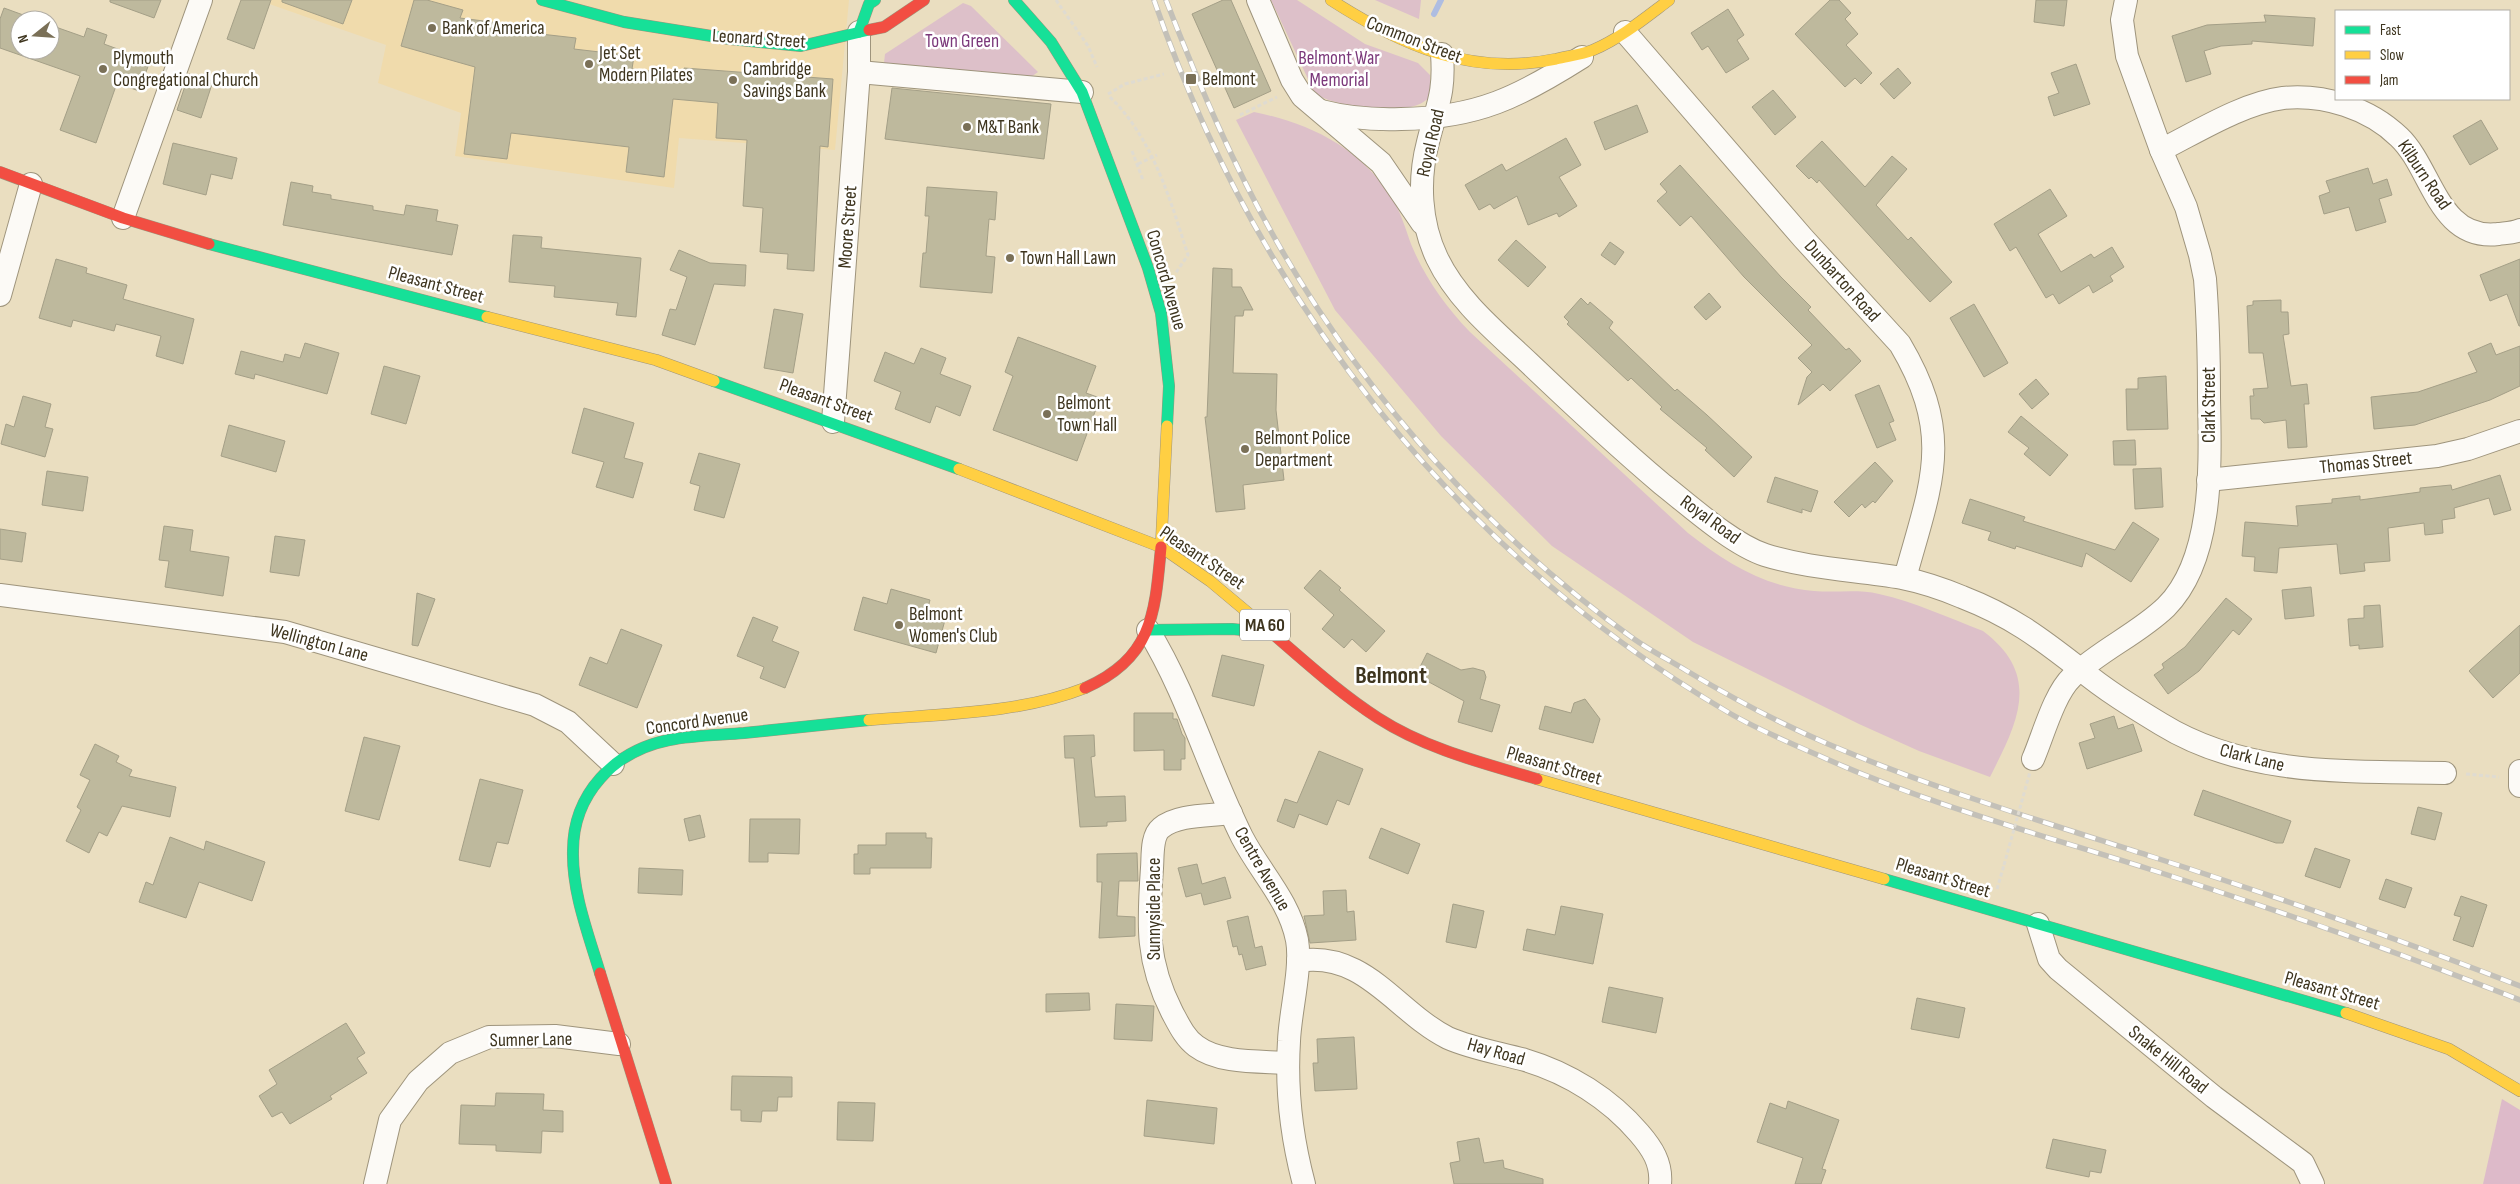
<svg xmlns="http://www.w3.org/2000/svg" width="2520" height="1184" viewBox="0 0 2520 1184" font-family="'Sofia Sans Condensed',sans-serif">
  <rect width="100%" height="100%" fill="#eadec0"/>
  <path fill="#f0dbac" d="M258 0H849L835 150 679 138 674 188 455 156 461 113 378 83 386 45Z"/>
  <g fill="#ddc0c9">
    <path d="M1271 0H1297L1365 44 1418 63 1430 75V96C1413 120 1337 107 1315 94Z"/>
    <path d="M1375 0H1421L1419 19Z"/>
    <path d="M963 3 971 6 1038 72 1031 77 884 63 885 54Z"/>
    <path d="M1254 112C1309 123 1358 147 1390 195 1400 210 1405 227 1411 244 1425 278 1445 306 1470 332L1688 533C1726 563 1765 587 1814 591 1836 593 1858 589 1879 594 1915 602 1949 618 1983 631 2043 676 2017 723 1990 777L1919 751 1859 724 1693 642 1552 546 1441 436 1335 310 1236 120Z"/>
  </g>
  <path fill="#ddbac9" d="M2502 1099 2520 1110V1184H2483Z"/>
  <g fill="none" stroke-linecap="round" stroke-linejoin="round">
    <path stroke="#aebde1" stroke-width="6" d="M1434 14 1441 0"/>
  </g>
  <g fill="#beb99d" stroke="#a49f87">
    <path d="M110 0H161L154 18 110 2Z"/>
    <path d="M241 0H271L254 49 227 39Z"/>
    <path d="M282 0H352L343 24 282 2Z"/>
    <path d="M414 0H427L463 10 460 18 523 26V32L576 38 574 49 634 56 632 69 684 75V68L833 79 828 147 820 146 814 271 787 269 788 254 760 252 763 208 743 206 747 140 716 138 718 103 673 99 664 177 626 172 629 147 511 133 507 159 464 154 475 67 401 46Z"/>
    <path d="M1223 0H1231L1271 91 1234 108 1192 14Z"/>
    <path d="M1830 0H1839L1851 13 1845 19 1858 34 1846 45 1872 73 1861 84 1855 78 1845 87 1795 34Z"/>
    <path d="M2036 0H2067L2064 26 2034 22Z"/>
    <path d="M4 8 37 20H20V50H50V25L84 37 87 28 107 35 104 44 150 61 139 91 117 83 96 143 60 130 80 76 0 48V19Z"/>
    <path d="M1728 9 1744 35 1737 40 1749 59 1726 73 1708 46 1702 50 1691 33Z"/>
    <path d="M2264 15 2315 18 2313 46 2252 41V44L2221 46 2204 51 2211 74 2186 82 2172 36 2207 25 2266 22Z"/>
    <path d="M2076 64 2090 104 2054 116 2048 97 2059 93 2051 73Z"/>
    <path d="M1898 68 1911 83 1894 99 1880 84Z"/>
    <path d="M189 74 213 81 201 118 177 110Z"/>
    <path d="M892 88 1051 104 1044 159 885 139Z"/>
    <path d="M1773 90 1796 117 1775 135 1752 107Z"/>
    <path d="M1637 105 1648 132 1605 150 1594 122Z"/>
    <path d="M2481 120 2498 149 2470 165 2453 136Z"/>
    <path d="M1566 138 1581 165 1559 177 1577 206 1559 217 1557 213 1528 225 1517 196 1494 209 1490 204 1479 210 1465 185 1502 164 1506 171Z"/>
    <path d="M1822 141 1865 187 1892 156 1907 169 1876 205 1908 240 1911 237 1952 282 1930 302 1819 180 1817 183 1811 177 1809 179 1796 166Z"/>
    <path d="M173 143 237 158 232 179 211 174 206 195 163 184Z"/>
    <path d="M1680 165 1781 277 1811 307 1808 310 1846 350 1849 348 1861 361 1830 391 1823 384 1798 405 1807 377 1812 372 1798 358 1812 345 1744 277 1691 216 1680 226 1657 201 1667 192 1660 184Z"/>
    <path d="M2368 168 2373 184 2387 179 2392 195 2379 199 2386 222 2356 231 2349 207 2324 214 2319 196 2330 192 2326 181Z"/>
    <path d="M291 182 313 186 312 192 331 195V199L373 206V210L404 215 406 205 438 210 436 221 458 225 452 255 283 225Z"/>
    <path d="M927 187 997 192 995 220 989 219 986 256 995 257 992 293 920 287 923 253H926L929 216H925Z"/>
    <path d="M2050 189 2067 216 2038 234 2061 272 2091 254 2094 258 2112 247 2124 267 2110 276 2113 281 2093 293 2089 285 2059 304 2053 294 2046 298 2016 247 2010 251 1994 224Z"/>
    <path d="M513 235 542 237 541 248 641 258 636 317 616 315 618 303 554 297 555 286 509 282Z"/>
    <path d="M1516 240 1546 267 1528 287 1498 260Z"/>
    <path d="M1610 242 1624 252 1615 265 1601 255Z"/>
    <path d="M679 250 710 263 746 265 745 286 714 284 695 345 662 335 670 309 676 310 687 277 670 270Z"/>
    <path d="M56 259 87 268 86 273 127 285 123 299 194 319 183 364 156 356 161 336 116 324 114 331 73 320 71 327 39 318Z"/>
    <path d="M2520 259V326H2519L2507 294 2490 301 2480 275Z"/>
    <path d="M1213 268 1232 269V287H1241L1253 310H1244L1243 316H1235L1233 373 1277 374 1276 410 1284 480 1243 485 1245 509 1216 512 1205 417H1207Z"/>
    <path d="M1709 293 1721 307 1706 320 1694 307Z"/>
    <path d="M1581 298 1588 305 1590 302 1613 322 1609 328 1675 391 1677 389 1707 415 1752 457 1734 477 1705 450 1707 448 1660 409 1662 407 1631 378 1628 381 1567 324 1569 322 1564 317Z"/>
    <path d="M2281 300V312H2288L2289 334 2283 335 2291 386 2307 384 2309 404H2304L2307 447 2288 448 2286 420 2264 423 2260 419H2251L2250 396H2254L2253 389 2268 388 2263 353H2249L2247 306 2253 305V301Z"/>
    <path d="M1974 304 2008 363 1984 377 1950 318Z"/>
    <path d="M774 309 803 314 793 373 764 368Z"/>
    <path d="M1018 337 1096 366 1086 393 1100 398 1077 461 993 430 1013 376 1005 372Z"/>
    <path d="M305 343 339 353 327 394 255 374 254 379 235 374 241 351 283 362 285 354 300 358Z"/>
    <path d="M2491 343 2496 355 2520 346V386L2490 400 2415 425 2374 429 2371 397 2418 392 2477 372 2468 353Z"/>
    <path d="M921 348 946 358 940 374 971 386 960 416 936 406 930 423 895 409 901 392 874 381 885 352 914 364Z"/>
    <path d="M384 366 420 376 406 424 371 414Z"/>
    <path d="M2166 376 2168 429 2127 430 2126 389H2138V378Z"/>
    <path d="M2036 379 2049 394 2032 409 2019 394Z"/>
    <path d="M1879 385 1894 421 1889 423 1896 440 1877 448 1855 395Z"/>
    <path d="M23 396 51 404 45 427 53 429 45 457 1 444 6 424 14 427Z"/>
    <path d="M584 408 634 423 624 458 643 463 633 498 596 487 604 462 572 453Z"/>
    <path d="M2021 416 2068 455 2050 476 2024 454 2029 448 2008 432Z"/>
    <path d="M229 425 285 441 276 472 221 456Z"/>
    <path d="M2135 440 2136 465H2114L2113 441Z"/>
    <path d="M699 453 740 464 724 518 694 510 700 486 690 483Z"/>
    <path d="M1875 462 1893 481 1875 503 1873 501 1865 508 1862 504 1849 517 1834 502Z"/>
    <path d="M2161 468 2163 507 2135 509 2133 469Z"/>
    <path d="M47 471 88 477 83 511 42 505Z"/>
    <path d="M2500 475 2511 510 2494 515 2489 498 2454 508 2455 518 2442 520 2443 533 2425 535 2424 523 2388 528 2390 561 2364 563 2365 571 2340 574 2337 544 2279 548 2277 573 2254 571 2255 557 2242 556 2245 522 2298 526 2296 506 2332 503V499L2360 496V500L2420 492V488L2451 485 2452 490Z"/>
    <path d="M1775 477 1818 491 1811 512 1802 509V513L1767 502Z"/>
    <path d="M1970 499 2025 517 2023 521 2115 550 2133 522 2159 539 2131 582 2086 553 2082 567 2016 546 2015 549 1988 540 1991 532 1962 523Z"/>
    <path d="M164 526 193 530 190 551 229 557 223 596 165 587 169 561 159 560Z"/>
    <path d="M0 529 26 533 22 562 0 559Z"/>
    <path d="M275 536 305 540 299 576 270 572Z"/>
    <path d="M1320 570 1341 588 1339 590 1385 631 1366 652 1352 639 1344 648 1322 629 1334 615 1304 588Z"/>
    <path d="M2311 587 2314 616 2285 619 2282 590Z"/>
    <path d="M891 589 930 600 926 615 945 620 936 653 854 630 863 597 887 604Z"/>
    <path d="M417 593 435 599 418 646 412 645Z"/>
    <path d="M2226 598 2252 619 2239 635 2233 630 2199 671 2168 694 2154 675 2164 668 2162 664 2185 647Z"/>
    <path d="M2380 605 2383 647 2359 649V645L2350 646 2348 619 2364 618V606Z"/>
    <path d="M753 617 778 627 772 641 799 652 785 688 760 678 764 667 737 656Z"/>
    <path d="M2520 625V673L2493 698 2469 671Z"/>
    <path d="M621 629 662 645 637 708 579 685 590 657 607 664Z"/>
    <path d="M1427 653 1461 670 1473 668 1484 671 1486 677 1480 699 1500 705 1492 732 1458 722 1464 701 1416 675Z"/>
    <path d="M1222 655 1264 665 1254 706 1212 696Z"/>
    <path d="M1585 699 1600 719 1593 743 1539 729 1545 706 1571 713 1574 703Z"/>
    <path d="M1134 713H1173V719H1177L1182 734 1185 738V759H1181V770H1164V750L1134 751Z"/>
    <path d="M2114 716 2118 729 2133 724 2142 751 2087 769 2079 743 2095 738 2090 724Z"/>
    <path d="M1094 735 1095 756 1091 757 1095 797 1125 796 1126 821 1107 822V826L1080 827 1074 758H1065L1064 736Z"/>
    <path d="M364 737 400 746 379 820 345 811Z"/>
    <path d="M95 744 119 756 116 762 132 770 129 776 176 787 170 817 122 806 107 836 99 832 89 853 66 841 81 810 77 807 90 780 80 775Z"/>
    <path d="M1319 751 1363 769 1349 805 1337 800 1327 825 1299 814 1294 828 1277 821 1285 799 1297 803Z"/>
    <path d="M480 779 523 790 508 844 497 842 490 867 459 860Z"/>
    <path d="M2203 790 2291 821 2283 843H2276L2194 815Z"/>
    <path d="M2418 807 2442 813 2435 840 2411 834Z"/>
    <path d="M700 815 705 837 689 841 684 819Z"/>
    <path d="M750 819H800L799 854 768 853V862H749Z"/>
    <path d="M1381 828 1420 844 1408 874 1369 858Z"/>
    <path d="M886 833H926V838H932L931 868H870V874H854V854H858V845H886Z"/>
    <path d="M170 837 204 850 206 841 265 862 252 901 199 882 186 918 139 902 146 882 153 885Z"/>
    <path d="M2315 848 2350 860 2340 888 2305 876Z"/>
    <path d="M1137 853 1138 881H1119L1117 916 1135 917V936L1099 938 1102 882H1097V854Z"/>
    <path d="M1197 864 1202 884 1225 877 1231 898 1204 905 1201 893 1186 897 1178 868Z"/>
    <path d="M639 868 683 870 682 895 638 893Z"/>
    <path d="M2386 879 2412 888 2405 908 2379 899Z"/>
    <path d="M1346 890 1347 912 1354 911 1356 940 1310 943 1304 916 1324 915 1323 891Z"/>
    <path d="M2461 896 2487 905 2473 947 2453 940 2461 917 2454 915Z"/>
    <path d="M1453 904 1484 911 1476 948 1446 942Z"/>
    <path d="M1561 906 1603 914 1593 964 1523 950 1527 929 1555 935Z"/>
    <path d="M1248 916 1255 948 1262 946 1266 965 1246 970 1242 954 1239 955 1237 946 1233 947 1227 921Z"/>
    <path d="M1609 987 1663 998 1656 1033 1602 1022Z"/>
    <path d="M1089 993 1090 1010 1046 1012V994Z"/>
    <path d="M1917 998 1965 1008 1959 1038 1911 1029Z"/>
    <path d="M1116 1004 1154 1006 1152 1041 1114 1039Z"/>
    <path d="M346 1023 365 1053 357 1058 367 1073 330 1096 332 1099 290 1124 282 1112 272 1117 259 1096 277 1084 269 1070Z"/>
    <path d="M1354 1037 1357 1089 1315 1091 1313 1063H1318L1317 1039Z"/>
    <path d="M732 1076 792 1077V1097H778L777 1111H762L761 1122 741 1121V1110H731Z"/>
    <path d="M496 1093 544 1094 543 1110 563 1111V1132L542 1131 541 1153 496 1151V1145L459 1144 461 1105 495 1106Z"/>
    <path d="M1147 1100 1217 1108 1214 1144 1144 1136Z"/>
    <path d="M1788 1101 1839 1120 1822 1169 1826 1170 1821 1184H1795L1803 1158 1757 1142 1770 1103 1786 1109Z"/>
    <path d="M838 1102 875 1103 873 1141 837 1140Z"/>
    <path d="M1479 1138 1484 1163 1503 1160 1504 1168 1543 1179V1184H1454L1450 1163 1460 1161 1457 1142Z"/>
    <path d="M2053 1139 2106 1150 2101 1173 2090 1171 2089 1177 2046 1168Z"/>
  </g>
  <g fill="none" stroke-linecap="round" stroke-linejoin="round">
    <defs>
      <g id="street">
        <path d="M1258 0 1292 80 1302 96 1381 163 1422 223"/>
        <path d="M1625 32 1803 238 1900 344C1955 437 1931 483 1905 578"/>
        <path d="M1442 54C1445 94 1437 105 1428 142 1418 180 1420 222 1437 258 1457 300 1495 331 1528 362 1572 404 1616 445 1662 484 1690 506 1732 544 1765 555 1810 569 1856 570 1902 578 1922 582 1943 589 1962 597 2011 616 2039 637 2080 669 2105 690 2133 707 2161 724 2247 777 2348 771 2445 773"/>
        <path d="M859 72 1082 92"/>
        <path d="M1321 111C1348 118 1373 120 1401 119 1477 118 1519 97 1582 57"/>
        <path d="M2161 150C2197 132 2243 103 2283 98 2324 94 2369 108 2399 137 2432 168 2438 241 2498 234 2505 233 2513 233 2520 230"/>
        <path d="M123 218 201 0"/>
        <path d="M0 295 31 184"/>
        <path d="M833 422 859 72V32"/>
        <path d="M2208 480 2437 456 2468 449 2520 431"/>
        <path d="M0 595 285 632 535 705 568 722 613 764"/>
        <path d="M1148 630C1188 695 1208 769 1242 837 1260 872 1289 900 1297 940 1302 968 1290 1012 1289 1041 1286 1088 1292 1139 1304 1184"/>
        <path d="M2033 759C2043 736 2054 694 2072 677 2100 650 2138 634 2166 607 2215 558 2210 461 2209 397 2209 358 2208 318 2205 279L2200 255 2186 207 2161 150 2127 56 2122 20 2126 0"/>
        <path d="M2520 771V786"/>
        <path d="M1231 813C1210 816 1177 814 1161 828 1151 836 1153 857 1152 868 1148 924 1146 961 1172 1012 1179 1025 1185 1038 1196 1046 1220 1064 1260 1061 1288 1063"/>
        <path d="M2038 924 2049 959 2058 969 2214 1097 2303 1163 2313 1184"/>
        <path d="M1298 961C1365 950 1396 1012 1448 1038 1473 1049 1500 1053 1525 1060 1569 1073 1610 1099 1639 1133 1652 1148 1662 1163 1660 1184"/>
        <path d="M375 1184 390 1120 418 1081 450 1053 489 1037 555 1036 619 1044"/>
      </g>
      <g id="fast">
        <path d="M542 0 624 22 730 39 801 46 869 30"/>
        <path d="M1014 0 1051 42 1082 92 1148 268 1161 313 1169 386 1167 426"/>
        <path d="M859 32 869 4 875 0"/>
        <path d="M209 244 487 317"/>
        <path d="M714 381 959 469"/>
        <path d="M1148 630 1232 629 1274 633"/>
        <path d="M1884 879 2346 1013"/>
        <path d="M600 973C588 933 572 892 573 851 573 794 614 751 669 740 693 735 719 735 744 733 786 729 827 724 869 720"/>
      </g>
      <g id="slow">
        <path d="M1331 0C1401 45 1471 77 1556 59 1568 56 1581 55 1593 50 1621 38 1645 18 1669 0"/>
        <path d="M487 317 656 360 714 381"/>
        <path d="M959 469 1161 547 1210 581 1253 617"/>
        <path d="M1161 547 1167 426"/>
        <path d="M869 720C939 714 1019 714 1085 688"/>
        <path d="M1537 779 1884 879"/>
        <path d="M2346 1013 2449 1049 2520 1091"/>
      </g>
      <g id="jam">
        <path d="M869 30 884 27 924 0"/>
        <path d="M0 172 123 218 209 244"/>
        <path d="M1253 617C1294 651 1333 689 1378 718 1426 749 1483 763 1537 779"/>
        <path d="M1085 688C1153 658 1155 613 1161 547"/>
        <path d="M600 973 666 1184"/>
      </g>
    </defs>
    <use href="#street" stroke="#9e947c" stroke-width="24"/>
    <use href="#fast" stroke="#9e947c" stroke-width="12"/>
    <use href="#slow" stroke="#9e947c" stroke-width="12"/>
    <use href="#jam" stroke="#9e947c" stroke-width="12"/>
    <g stroke="#dfdbd1" stroke-width="3" stroke-dasharray="4 2.5" stroke-linecap="butt">
      <path d="M1056 0 1088 46 1097 67"/>
      <path d="M1108 94 1125 84 1164 74"/>
      <path d="M1110 97C1153 139 1170 199 1188 255L1175 274"/>
      <path d="M1240 115 1277 97"/>
      <path d="M1132 151 1143 180"/>
      <path d="M1138 164 1157 155"/>
      <path d="M2466 774 2499 777"/>
      <path d="M1997 889 2004 865"/>
    </g>
    <use href="#street" stroke="#fcfaf6" stroke-width="22"/>
    <use href="#fast" stroke="#16e098" stroke-width="11"/>
    <use href="#slow" stroke="#ffcf43" stroke-width="11"/>
    <use href="#jam" stroke="#f24e42" stroke-width="11"/>
    <defs>
      <g id="rail">
        <path d="M1154 0C1258 301 1456 553 1731 714 1759 730 1790 743 1820 756 1926 804 2039 834 2149 869 2274 909 2398 952 2520 1000"/>
        <path d="M1166 0C1199 85 1235 170 1281 249 1369 401 1490 536 1634 639 1651 651 1669 660 1687 671 1732 698 1779 723 1828 744 1934 789 2044 822 2153 857 2277 897 2399 939 2520 986"/>
      </g>
    </defs>
    <use href="#rail" stroke="#c3c0b8" stroke-width="5.5"/>
    <use href="#rail" stroke="#fff" stroke-width="4" stroke-dasharray="11" stroke-linecap="butt"/>
    <path stroke="#dfdbd1" stroke-width="3" stroke-dasharray="4 2.5" stroke-linecap="butt" d="M2004 865 2030 772"/>
  </g>
  <g fill="#7a7057" stroke="#fff" stroke-width="2">
    <circle cx="432" cy="28" r="5"/>
    <circle cx="589" cy="64" r="5"/>
    <circle cx="103" cy="69" r="5"/>
    <rect x="1185" y="73" width="12" height="12" rx="2.5"/>
    <circle cx="733" cy="80" r="5"/>
    <circle cx="967" cy="127" r="5"/>
    <circle cx="1010" cy="258" r="5"/>
    <circle cx="1047" cy="414" r="5"/>
    <circle cx="1245" cy="449" r="5"/>
    <circle cx="899" cy="625" r="5"/>
  </g>
  <g text-anchor="middle" dominant-baseline="central" stroke-width="5" stroke-linejoin="round" paint-order="stroke">
    <rect fill="#fff" stroke="#787262" stroke-width="1" x="1240" y="609.5" width="50" height="31" rx="4"/>
    <g font-size="18" font-weight="bold" fill="#3e351f">
      <text x="1265" y="625">MA 60</text>
    </g>
    <g font-size="19" fill="#3e351f" stroke="#fff" text-anchor="start">
      <text x="442" y="28">Bank of America</text>
      <text x="599" y="53">Jet Set<tspan x="599" dy="22">Modern Pilates</tspan></text>
      <text x="113" y="58">Plymouth<tspan x="113" dy="22">Congregational Church</tspan></text>
      <text x="743" y="69">Cambridge<tspan x="743" dy="22">Savings Bank</tspan></text>
      <text x="1202" y="79">Belmont</text>
      <text x="977" y="127">M&amp;T Bank</text>
      <text x="1020" y="258">Town Hall Lawn</text>
      <text x="1057" y="403">Belmont<tspan x="1057" dy="22">Town Hall</tspan></text>
      <text x="1255" y="438">Belmont Police<tspan x="1255" dy="22">Department</tspan></text>
      <text x="909" y="614">Belmont<tspan x="909" dy="22">Women's Club</tspan></text>
    </g>
    <g font-size="19" fill="#3e351f" stroke="#fff">
      <text transform="translate(759 39) rotate(4)">Leonard Street</text>
      <text transform="translate(1414 40) rotate(21)">Common Street</text>
      <text transform="translate(1431 143) rotate(-77)">Royal Road</text>
      <text transform="translate(2424 175) rotate(56)">Kilburn Road</text>
      <text transform="translate(848 227) rotate(-86)">Moore Street</text>
      <text transform="translate(1166 280) rotate(74)">Concord Avenue</text>
      <text transform="translate(1842 281) rotate(48)">Dunbarton Road</text>
      <text transform="translate(436 285) rotate(15)">Pleasant Street</text>
      <text transform="translate(826 401) rotate(20)">Pleasant Street</text>
      <text transform="translate(2209 405) rotate(-90)">Clark Street</text>
      <text transform="translate(2366 463) rotate(-6)">Thomas Street</text>
      <text transform="translate(1710 520) rotate(36)">Royal Road</text>
      <text transform="translate(1202 558) rotate(34)">Pleasant Street</text>
      <text transform="translate(319 643) rotate(15)">Wellington Lane</text>
      <text transform="translate(697 722) rotate(-8)">Concord Avenue</text>
      <text transform="translate(2252 758) rotate(14)">Clark Lane</text>
      <text transform="translate(1554 766) rotate(16)">Pleasant Street</text>
      <text transform="translate(1262 869) rotate(60)">Centre Avenue</text>
      <text transform="translate(1943 878) rotate(17)">Pleasant Street</text>
      <text transform="translate(1154 909) rotate(-90)">Sunnyside Place</text>
      <text transform="translate(2332 991) rotate(16)">Pleasant Street</text>
      <text transform="translate(531 1040) rotate(-1)">Sumner Lane</text>
      <text transform="translate(1496 1052) rotate(16)">Hay Road</text>
      <text transform="translate(2168 1060) rotate(39)">Snake Hill Road</text>
    </g>
    <g font-size="19" fill="#7b387a" stroke="#fff">
      <text x="962" y="41">Town Green</text>
      <text x="1339" y="58">Belmont War<tspan x="1339" dy="22">Memorial</tspan></text>
    </g>
    <g font-size="24" font-weight="bold" fill="#3e351f" stroke="#fff">
      <text x="1391" y="675">Belmont</text>
    </g>
  </g>
  <rect x="2335" y="10" width="175" height="90" fill="#ffffff" stroke="#b2aea5"/>
  <rect x="2345" y="26" width="25" height="8" fill="#16e098" stroke="#b2aea5"/>
  <text x="2380" y="35" font-size="15" fill="#3e351f">Fast</text>
  <rect x="2345" y="51" width="25" height="8" fill="#ffcf43" stroke="#b2aea5"/>
  <text x="2380" y="60" font-size="15" fill="#3e351f">Slow</text>
  <rect x="2345" y="76" width="25" height="8" fill="#f24e42" stroke="#b2aea5"/>
  <text x="2380" y="85" font-size="15" fill="#3e351f">Jam</text>
  <g transform="translate(35 35) rotate(253)"><circle r="24" fill="#ffffff" stroke="#b2aea5"/>
  <path d="M0-4L9 19L0 12L-9 19Z" fill="#7a7057"/>
  <text y="-8" font-size="14" font-weight="bold" text-anchor="middle" fill="#3e351f">N</text>
  </g>
</svg>
